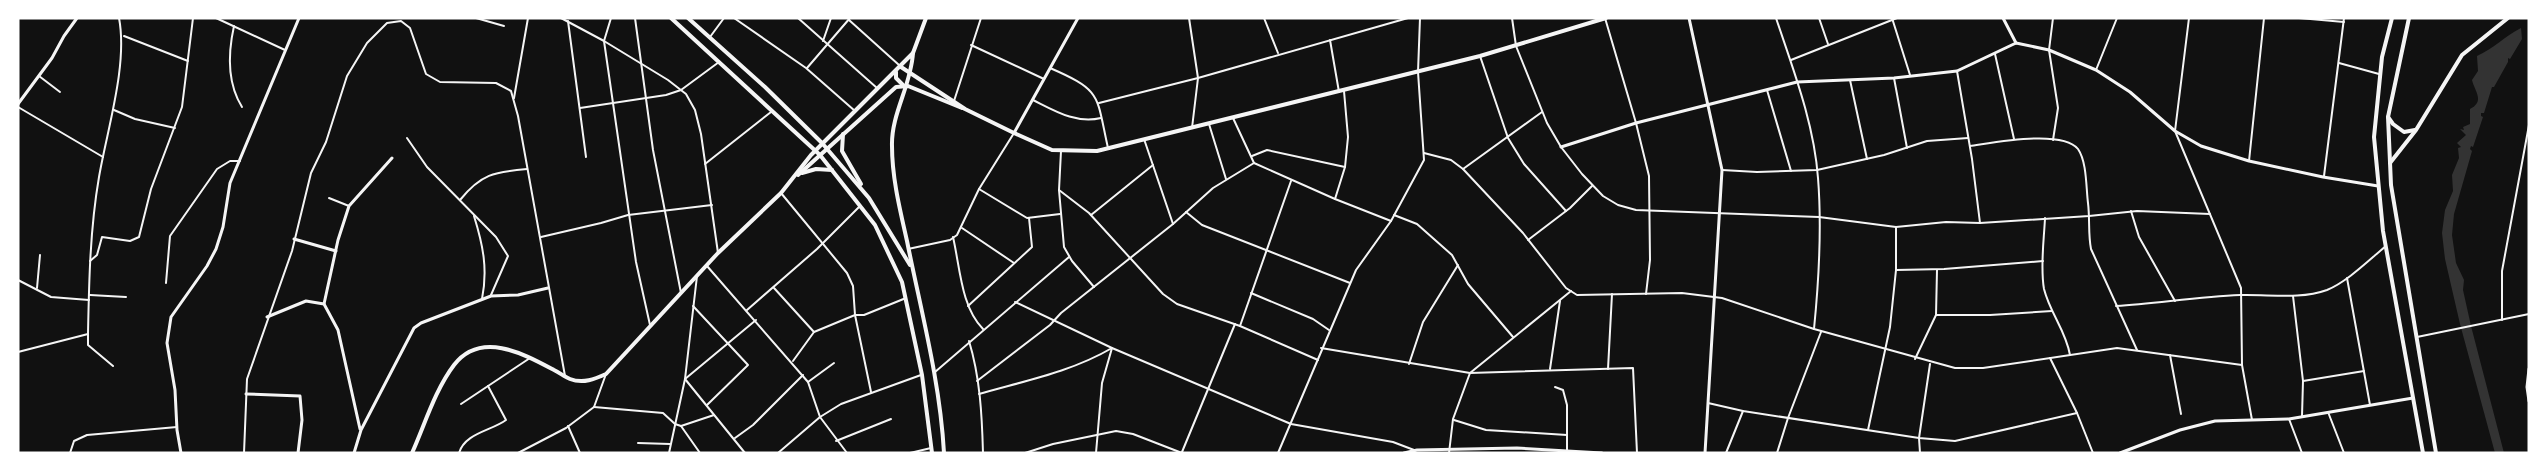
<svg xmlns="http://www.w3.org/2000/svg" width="2547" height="471" viewBox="0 0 2547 471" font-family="Barlow,sans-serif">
  <rect width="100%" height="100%" fill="#111"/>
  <path fill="#333" d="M2521 28 2522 39 2510 59 2508 58V62L2494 87H2492L2484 113H2481V116L2483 117 2473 147 2471 146 2470 149 2472 151 2454 214 2452 235 2456 263 2464 280 2463 290 2471 326 2504 453H2495L2460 324 2445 259 2442 233 2445 210 2453 191 2452 175 2459 158 2458 148 2461 147 2457 143 2466 135 2460 129 2464 130 2463 127 2470 124V109C2485 101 2475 92 2472 80L2478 71 2477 56C2493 49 2505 36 2521 28Z"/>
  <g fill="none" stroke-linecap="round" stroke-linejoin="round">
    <g stroke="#f5f5f5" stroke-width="2">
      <path d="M216 18 285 50"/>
      <path d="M476 18 504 26"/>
      <path d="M561 18 604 41 668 80 686 94 695 110 701 134 718 253"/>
      <path d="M611 18 604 41 636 262 650 325"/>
      <path d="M635 18 653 150 681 293"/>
      <path d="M734 18 806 68 855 111"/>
      <path d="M798 18 877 88"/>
      <path d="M1189 18 1198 78 1192 128"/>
      <path d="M1264 18 1278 53"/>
      <path d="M1512 18 1516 46 1547 123 1561 147 1582 174 1603 196 1618 205 1636 210 1819 217 1896 227 1946 222 1980 223 2089 216 2137 211 2210 214"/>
      <path d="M1605 18 1636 123 1649 176 1650 260 1646 294"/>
      <path d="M1776 18C1793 69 1814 123 1818 178 1822 228 1819 279 1814 329"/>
      <path d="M1819 18 1828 44"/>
      <path d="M1892 18 1910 75"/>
      <path d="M2053 18 2049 50 2058 108 2053 140"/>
      <path d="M2189 18 2175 131 2241 288 2242 365 2252 420"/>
      <path d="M2299 18 2344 22"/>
      <path d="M849 20 899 65"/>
      <path d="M568 21 586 157"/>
      <path d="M2529 25V31"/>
      <path d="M234 26C228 53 227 83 242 107"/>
      <path d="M124 36 188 61"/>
      <path d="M710 37 724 18"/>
      <path d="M1330 40 1339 92"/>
      <path d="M823 41 831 18"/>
      <path d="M971 45 1044 79"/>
      <path d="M1995 54 2014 139"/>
      <path d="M1480 56 1508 138 1524 164 1566 211"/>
      <path d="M1791 60 1897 18"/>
      <path d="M2339 63 2379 74"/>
      <path d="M807 68 850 18"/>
      <path d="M1050 68C1103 91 1096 95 1108 148"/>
      <path d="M2096 70 2117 18"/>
      <path d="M1957 71 1972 159 1980 223"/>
      <path d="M39 76 60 92"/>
      <path d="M1894 78 1907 148"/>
      <path d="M1850 80 1867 159"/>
      <path d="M1767 90 1791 171"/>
      <path d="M514 98 528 18"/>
      <path d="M1033 100C1055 111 1076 124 1101 118"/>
      <path d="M954 101 981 18"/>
      <path d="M1099 103 1198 78 1408 18"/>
      <path d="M18 107 103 157"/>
      <path d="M580 108 666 95 681 90 719 62"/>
      <path d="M114 110 135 119 175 128"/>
      <path d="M1233 118 1254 163"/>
      <path d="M1209 124 1226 179"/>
      <path d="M407 138 427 167 496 237 508 256 491 295"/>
      <path d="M1144 139 1173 224"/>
      <path d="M1970 146C1992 143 2062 129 2078 149 2087 162 2086 188 2088 203 2090 219 2088 234 2091 249L2137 350"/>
      <path d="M1061 151 1059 190 1089 213 1163 294 1177 304 1240 326"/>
      <path d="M1424 153 1451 160 1463 169 1523 233 1566 288 1577 295 1682 293 1722 298 1814 329 1955 368H1983L2117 348 2242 365"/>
      <path d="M1252 156 1267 150 1345 167"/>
      <path d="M2249 161 2264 18"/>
      <path d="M1254 163 1335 199 1391 221"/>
      <path d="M705 164 771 112"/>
      <path d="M1463 169 1542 112"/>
      <path d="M1722 170 1757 172 1817 170 1884 155 1927 141 1968 138"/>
      <path d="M2324 176 2344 18"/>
      <path d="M1291 181 1240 326 1318 360"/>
      <path d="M979 189 1027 218 1060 214"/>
      <path d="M1059 190 1064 247 1072 261 1094 287"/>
      <path d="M781 193 847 273 853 286 855 315 871 392"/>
      <path d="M329 198 349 206"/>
      <path d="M1335 199 1345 167 1348 137 1344 91"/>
      <path d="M460 200C481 174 494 172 527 169"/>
      <path d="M2131 211 2139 237 2175 301"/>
      <path d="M1186 212 1202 225 1350 283"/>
      <path d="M1091 215 1153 165"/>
      <path d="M1394 215 1417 224 1452 255 1468 284 1513 337"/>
      <path d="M474 216C483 245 488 269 482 299"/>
      <path d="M2045 218C2044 240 2040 267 2044 289 2050 313 2066 331 2070 355"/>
      <path d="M962 228 1014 263"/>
      <path d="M541 237 601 223 628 215 712 205"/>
      <path d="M953 237C960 267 961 307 983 329"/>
      <path d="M1528 240 1570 208 1592 186"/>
      <path d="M908 249 950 240 957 235 979 189 1014 133"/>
      <path d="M90 261 97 255 102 237 130 241 139 237 151 189 182 107 193 18"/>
      <path d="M707 266 808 382 820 417 847 453"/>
      <path d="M1896 270 1944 269 2043 261"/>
      <path d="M2347 278 2370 405"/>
      <path d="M18 280 51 297 89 300"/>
      <path d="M166 283 170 236 217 169 230 161H240"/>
      <path d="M37 288 40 255"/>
      <path d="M774 288 814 332"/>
      <path d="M1251 293 1313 319 1329 330"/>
      <path d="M90 295 126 297"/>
      <path d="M2293 296 2303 381 2302 416"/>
      <path d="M1015 302 1112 348 1291 424 1393 442 1414 450"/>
      <path d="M693 306 748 365 707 405"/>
      <path d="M968 306 1032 247 1029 218"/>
      <path d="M2116 306C2158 303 2199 297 2240 295 2269 294 2299 300 2327 290 2347 282 2369 260 2386 246"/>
      <path d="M747 310 817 249 859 207"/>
      <path d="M1936 315H1990L2052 311"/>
      <path d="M2502 320V271L2529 125"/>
      <path d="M2417 337 2529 314"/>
      <path d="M969 341C980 377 982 415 983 453"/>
      <path d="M1321 348 1470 373 1633 368 1637 453"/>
      <path d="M18 352 88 334"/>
      <path d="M2170 355 2181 414"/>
      <path d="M2050 358 2077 413 2093 453"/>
      <path d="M1915 359 1936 315 1937 270"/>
      <path d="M793 361 814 332 855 315H864L906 298"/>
      <path d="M1409 364 1423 322 1458 265"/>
      <path d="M113 366 88 345V334C89 282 90 229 99 177 107 130 128 65 119 18"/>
      <path d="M1550 369 1560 301"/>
      <path d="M1608 369 1612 294"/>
      <path d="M935 372 1069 257"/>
      <path d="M685 379 745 453"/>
      <path d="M685 379 756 320"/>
      <path d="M977 381 1050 325 1061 313 1173 224 1213 188 1254 163"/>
      <path d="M2303 381 2364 371"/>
      <path d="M808 382 834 363"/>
      <path d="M1555 387 1563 390 1567 405V450"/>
      <path d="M979 394C1024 381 1071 372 1112 348"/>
      <path d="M1708 403 1743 411 1919 438 1955 441 2077 413"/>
      <path d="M461 404 530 358"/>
      <path d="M594 407 663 413 675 424 681 426 700 453"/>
      <path d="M2328 412 2344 453"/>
      <path d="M2289 419 2302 453"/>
      <path d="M1454 420 1486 430 1567 435"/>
      <path d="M568 426 580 453"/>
      <path d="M681 426 714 415"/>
      <path d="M1868 430 1890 327 1896 270V227"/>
      <path d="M735 438 753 425 803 375"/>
      <path d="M836 441 891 419"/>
      <path d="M638 443 670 444"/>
      <path d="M1182 452 1235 324"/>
      <path d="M70 453 74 441 87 435 177 427"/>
      <path d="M244 453 247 379 292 251 311 173 326 142 347 76 367 43 387 23 401 21 410 28 426 74 440 82 496 83 511 91 518 116 565 376"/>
      <path d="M459 453C465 433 491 431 506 420L488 386"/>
      <path d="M518 453 566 428 594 407 606 374"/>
      <path d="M669 453 685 379 697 276"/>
      <path d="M778 453 820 417 841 404 921 375"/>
      <path d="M910 453 931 448"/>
      <path d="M1025 453 1053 444 1116 431 1133 434 1182 453"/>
      <path d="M1096 453 1102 383 1112 348"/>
      <path d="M1278 453 1356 270 1391 221 1424 160 1418 72 1420 18"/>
      <path d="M1449 453 1453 419 1470 373 1571 291"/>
      <path d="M1726 453 1743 411"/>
      <path d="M1777 453 1788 418 1821 332"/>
      <path d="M1920 453 1919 438 1930 364"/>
    </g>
    <g stroke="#f5f5f5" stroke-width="3">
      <path d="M1689 18 1722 170 1705 453"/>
      <path d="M2003 18 2016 43"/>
      <path d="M18 104 52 58 64 36 77 18"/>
      <path d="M1014 133 1078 18"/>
      <path d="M1561 147 1636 123 1797 82 1894 78 1957 71 2016 43 2049 50 2096 70 2130 92 2175 131 2201 146 2249 161 2323 177 2378 186"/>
      <path d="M294 239 336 251"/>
      <path d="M324 304 338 240 349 206 392 158"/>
      <path d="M267 317 306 301 324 304 338 330 360 429"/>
      <path d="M2529 369 2527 387 2529 401"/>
      <path d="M246 394 300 396 302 420 298 453"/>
      <path d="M181 453 177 430 175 390 167 343 171 317 207 266 216 249 223 227 230 183 299 18"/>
      <path d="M354 453 361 430 414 328 421 323 491 296 518 295 548 288"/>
      <path d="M1404 453 1417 450 1517 448 1602 453"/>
      <path d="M2120 453 2180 430 2215 421 2289 419 2413 398"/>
    </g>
    <g stroke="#f5f5f5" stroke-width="4">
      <path d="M671 18 820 155 875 225 902 282 922 375 932 453"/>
      <path d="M688 18 765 87 822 143 869 198 910 265"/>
      <path d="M913 53 926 18"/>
      <path d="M901 67 965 109 1014 133 1052 150 1097 151 1480 56 1606 18"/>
      <path d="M896 72V78L903 85"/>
      <path d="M843 134 842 151 861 184"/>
      <path d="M802 173 816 169 832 170"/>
      <path d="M798 175 896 87 908 86 962 108"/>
      <path d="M412 453C425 424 435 390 454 365 481 330 524 354 554 370 560 373 565 377 570 379 583 384 595 379 606 374L718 253 781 193 811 155 913 53C911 86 891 114 892 146 892 178 900 210 907 241 921 311 940 381 944 453"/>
    </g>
    <g stroke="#f5f5f5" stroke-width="4">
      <path d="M2388 117 2393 124 2404 132 2415 130"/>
      <path d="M2390 163 2416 130 2462 55 2508 18"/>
    </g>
    <g stroke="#f5f5f5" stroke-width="4">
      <path d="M2392 18 2382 57 2374 137 2383 231 2423 453"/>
      <path d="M2409 18 2388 117 2391 185 2436 453"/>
    </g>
  </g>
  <rect width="2547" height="471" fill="none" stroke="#ffffff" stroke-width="39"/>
</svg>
